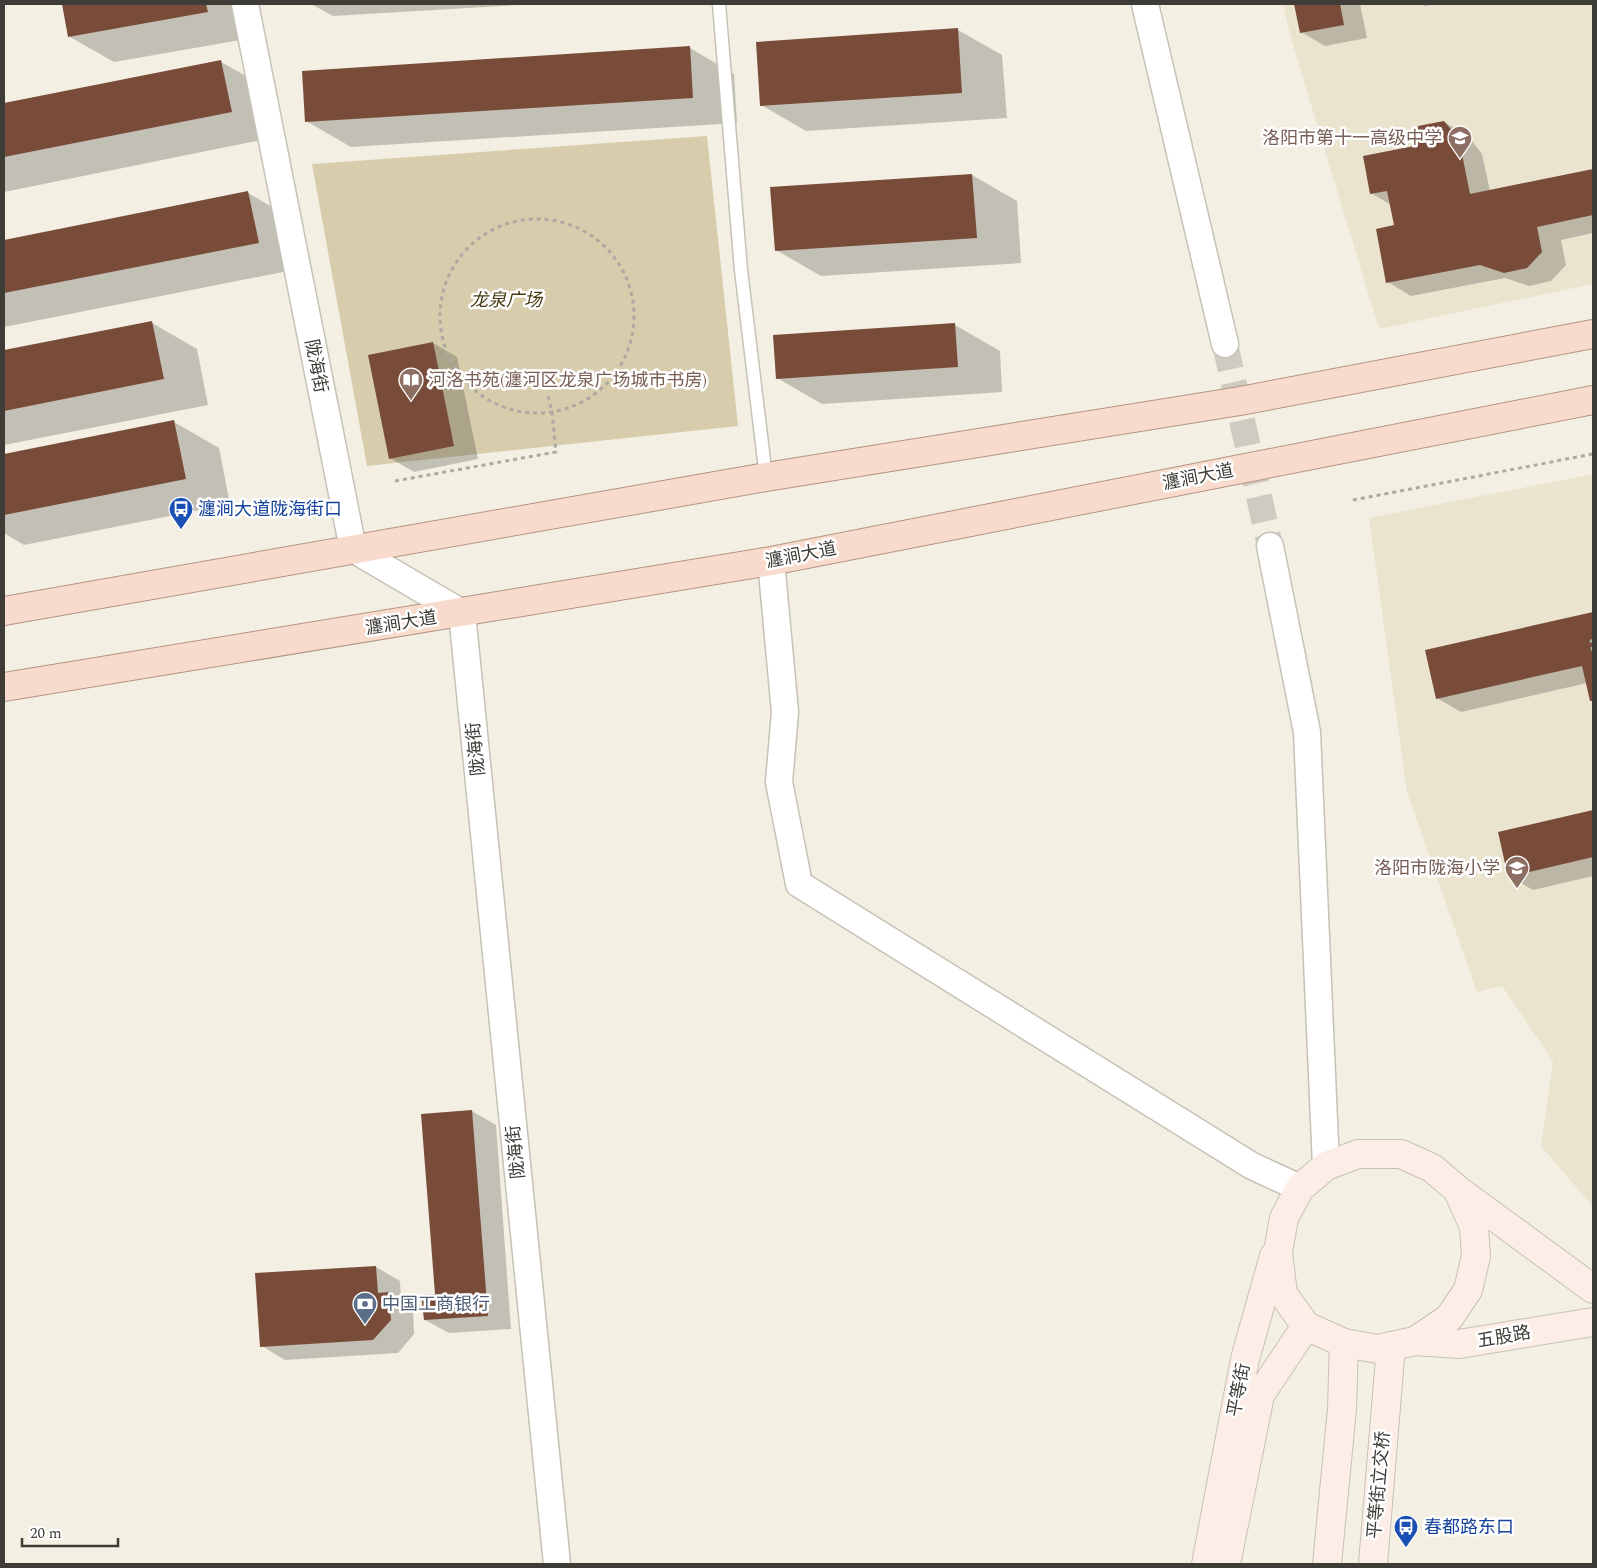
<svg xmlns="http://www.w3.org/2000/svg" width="1597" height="1568" viewBox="0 0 1597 1568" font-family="Spectral,'Noto Sans SC',serif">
  <rect width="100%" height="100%" fill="#f3efe2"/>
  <g fill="#eae4cf">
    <path d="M1283 4H1593V284L1379 329 1290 35Z"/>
    <path d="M1593 474V1207L1541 1146 1553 1061 1502 986 1477 992 1407 792 1369 518Z"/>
  </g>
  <path fill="#d7cdad" d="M707 136 738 426 367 466 312 164Z"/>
  <g fill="#0003">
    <path d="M64 4H246L252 38 114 62 70 37Z"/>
    <path d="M311 4H533L333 16Z"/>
    <path d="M1295 4H1360L1367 38 1325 46 1301 32Z"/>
    <path d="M1421 4H1438L1425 6Z"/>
    <path d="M958 30 1002 55 1007 118 806 131 761 105Z"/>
    <path d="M690 48 734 74 737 123 351 147 306 121Z"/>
    <path d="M221 62 266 87 276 137 4 192V104Z"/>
    <path d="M1444 122 1468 136 1482 154 1490 191 1593 170V233L1561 240 1566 265 1551 281 1529 286 1505 278 1411 296 1388 282 1395 226 1391 205 1371 193 1415 147Z"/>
    <path d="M972 175 1017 201 1021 263 821 276 776 250Z"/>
    <path d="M248 193 293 219 303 268 4 327V241Z"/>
    <path d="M152 323 197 349 208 405 4 445V352Z"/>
    <path d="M955 325 1000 351 1002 392 822 404 777 378Z"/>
    <path d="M433 343 457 357 478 459 414 472 390 458Z"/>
    <path d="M174 422 219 448 230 504 24 545 4 533V455Z"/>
    <path d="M1593 613V702L1591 700 1587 683 1461 712 1437 698 1426 651Z"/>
    <path d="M1593 811V876L1533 890 1509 876 1499 833Z"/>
    <path d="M472 1111 496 1125 511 1329 449 1333 425 1320 436 1295Z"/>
    <path d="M376 1267 400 1281 401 1300 413 1307 414 1334 398 1353 285 1360 262 1346Z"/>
  </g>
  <g fill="#794c3a">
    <path d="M62 4H206L208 12 68 37Z"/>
    <path d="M1294 4H1340L1344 25 1300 33Z"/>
    <path d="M958 28 962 93 760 106 756 42Z"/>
    <path d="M690 46 693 98 305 122 302 71Z"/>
    <path d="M221 60 232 112 4 157V103Z"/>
    <path d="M1444 121 1459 139 1470 194 1593 169V215L1537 227 1542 252 1527 268 1504 273 1480 265 1386 283 1376 229 1394 225 1387 191 1370 194 1363 156 1414 146 1418 126Z"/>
    <path d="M972 174 977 238 775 251 770 187Z"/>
    <path d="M248 191 259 243 4 293V240Z"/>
    <path d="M152 321 164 379 4 411V350Z"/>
    <path d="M955 323 958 367 776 379 773 335Z"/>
    <path d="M433 342 454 446 389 459 368 355Z"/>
    <path d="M174 420 186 479 4 515V454Z"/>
    <path d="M1593 612V701H1590L1582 666 1436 699 1425 650Z"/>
    <path d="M1593 810V857L1508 877 1498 832Z"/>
    <path d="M472 1110 488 1316 424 1320 421 1295 435 1294 421 1114Z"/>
    <path d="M376 1266 378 1293 389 1292 391 1320 373 1340 260 1347 255 1273Z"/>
  </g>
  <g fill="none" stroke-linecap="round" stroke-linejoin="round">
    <path stroke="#cfcbc0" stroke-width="26" stroke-dasharray="26 13" stroke-linecap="butt" d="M1225 344 1270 546"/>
    <defs>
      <path id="lane" d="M719 4 741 270 766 477"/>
      <g id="street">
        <path d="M245 4 353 549 462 613 557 1564"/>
        <path d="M1145 4 1225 344"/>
        <path d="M1270 546 1307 732 1326 1166"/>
        <path d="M771 561 785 712 779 782 799 884 1252 1166 1300 1188"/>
      </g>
      <g id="secondary">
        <path d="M1593 1289 1458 1190 1432 1168 1401 1154H1358L1326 1166 1300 1188 1284 1218 1278 1252 1283 1294 1306 1326 1344 1343 1378 1349 1415 1341 1459 1344 1593 1322"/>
        <path d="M1415 1341 1449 1318 1468 1290 1476 1256 1474 1227 1458 1191"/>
        <path d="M1206 1564 1245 1359 1274 1256"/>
        <path d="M1226 1564 1260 1395 1306 1326"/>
        <path d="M1327 1564 1342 1409 1344 1343"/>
        <path d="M1373 1564 1391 1346"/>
      </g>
      <g id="primary">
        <path d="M4 611 766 477 1240 401 1593 334"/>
        <path d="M4 687 771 561 1593 400"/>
      </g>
    </defs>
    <use href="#lane" stroke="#c6c2b6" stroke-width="15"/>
    <use href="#street" stroke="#c6c2b6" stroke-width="29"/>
    <use href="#secondary" stroke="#c6c2b6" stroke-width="30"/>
    <use href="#primary" stroke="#b49482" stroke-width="30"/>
    <g stroke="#adaaa0" stroke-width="3" stroke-dasharray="4 4" stroke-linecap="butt">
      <circle cx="537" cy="316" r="97"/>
      <path d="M395 481 556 452 552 412 548 395"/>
      <path d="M1353 500 1593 454"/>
      <path d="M1593 640 1591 641 1593 653"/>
    </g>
    <use href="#lane" stroke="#fff" stroke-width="12"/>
    <use href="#street" stroke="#fff" stroke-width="26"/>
    <use href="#secondary" stroke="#fcede6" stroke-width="28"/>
    <use href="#primary" stroke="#f8dbcc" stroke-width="28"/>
  </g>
  <defs>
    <symbol id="school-pin" viewBox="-11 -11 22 30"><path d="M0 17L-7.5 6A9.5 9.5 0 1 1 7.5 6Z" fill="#8d6e63" stroke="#fff"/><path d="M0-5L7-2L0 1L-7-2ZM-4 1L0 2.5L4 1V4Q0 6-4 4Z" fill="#fff"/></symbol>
    <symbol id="library-pin" viewBox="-11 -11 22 30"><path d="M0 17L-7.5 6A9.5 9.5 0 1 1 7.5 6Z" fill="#8d6e63" stroke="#fff"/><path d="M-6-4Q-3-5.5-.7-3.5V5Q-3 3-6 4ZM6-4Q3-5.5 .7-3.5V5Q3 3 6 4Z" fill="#fff"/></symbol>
    <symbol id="bus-pin" viewBox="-11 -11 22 30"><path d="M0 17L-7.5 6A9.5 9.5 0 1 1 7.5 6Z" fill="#1a4fb4" stroke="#fff"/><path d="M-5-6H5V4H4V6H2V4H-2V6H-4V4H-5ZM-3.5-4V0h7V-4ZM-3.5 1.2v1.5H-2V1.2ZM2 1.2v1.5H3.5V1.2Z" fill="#fff"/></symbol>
    <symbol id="bank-pin" viewBox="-11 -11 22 30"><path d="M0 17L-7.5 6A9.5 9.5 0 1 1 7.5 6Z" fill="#5c6f8a" stroke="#fff"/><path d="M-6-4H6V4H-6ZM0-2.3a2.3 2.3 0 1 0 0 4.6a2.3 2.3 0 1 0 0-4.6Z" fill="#fff"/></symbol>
  </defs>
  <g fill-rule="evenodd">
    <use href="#school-pin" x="1446" y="124" width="28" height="38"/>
    <use href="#library-pin" x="397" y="366" width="28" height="38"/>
    <use href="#bus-pin" x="167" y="495" width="28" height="38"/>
    <use href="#school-pin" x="1503" y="854" width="28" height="38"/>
    <use href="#bank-pin" x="351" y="1290" width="28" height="38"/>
    <use href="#bus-pin" x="1392" y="1513" width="28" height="38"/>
  </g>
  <g text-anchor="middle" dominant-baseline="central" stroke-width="5" stroke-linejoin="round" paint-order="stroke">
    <g font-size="18" fill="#785e54" stroke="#fff" text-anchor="end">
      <text x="1442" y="138">洛阳市第十一高级中学</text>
      <text x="428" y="380" text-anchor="start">河洛书苑(瀍河区龙泉广场城市书房)</text>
      <text x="1500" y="868">洛阳市陇海小学</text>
    </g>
    <g font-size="18" font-style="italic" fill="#453911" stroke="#fff">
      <text x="506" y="300">龙泉广场</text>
    </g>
    <g font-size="18" fill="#3d3c37" stroke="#fff">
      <text transform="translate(316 366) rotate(79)">陇海街</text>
      <text transform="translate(1198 477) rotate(-11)">瀍涧大道</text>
      <text transform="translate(801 555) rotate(-11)">瀍涧大道</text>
      <text transform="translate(401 623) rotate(-9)">瀍涧大道</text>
      <text transform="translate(476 749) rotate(-96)">陇海街</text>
      <text transform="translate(516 1152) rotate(-96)">陇海街</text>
      <text transform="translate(1504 1337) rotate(-10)">五股路</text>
      <text transform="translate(1239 1390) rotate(-79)">平等街</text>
      <text transform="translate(1379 1485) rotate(-85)">平等街立交桥</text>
    </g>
    <g font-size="18" fill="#164399" stroke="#fff" text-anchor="start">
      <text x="198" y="509">瀍涧大道陇海街口</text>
      <text x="1424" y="1527">春都路东口</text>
    </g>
    <g font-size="18" fill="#4e5e75" stroke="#fff" text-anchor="start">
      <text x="382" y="1304">中国工商银行</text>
    </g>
  </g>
  <rect width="1597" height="1568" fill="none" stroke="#3d3c37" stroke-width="10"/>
  <path d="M22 1538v8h96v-8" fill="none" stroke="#3d3c37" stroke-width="2.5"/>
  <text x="30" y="1538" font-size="15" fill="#3d3c37" stroke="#ffffff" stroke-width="4" paint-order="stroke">20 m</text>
</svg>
